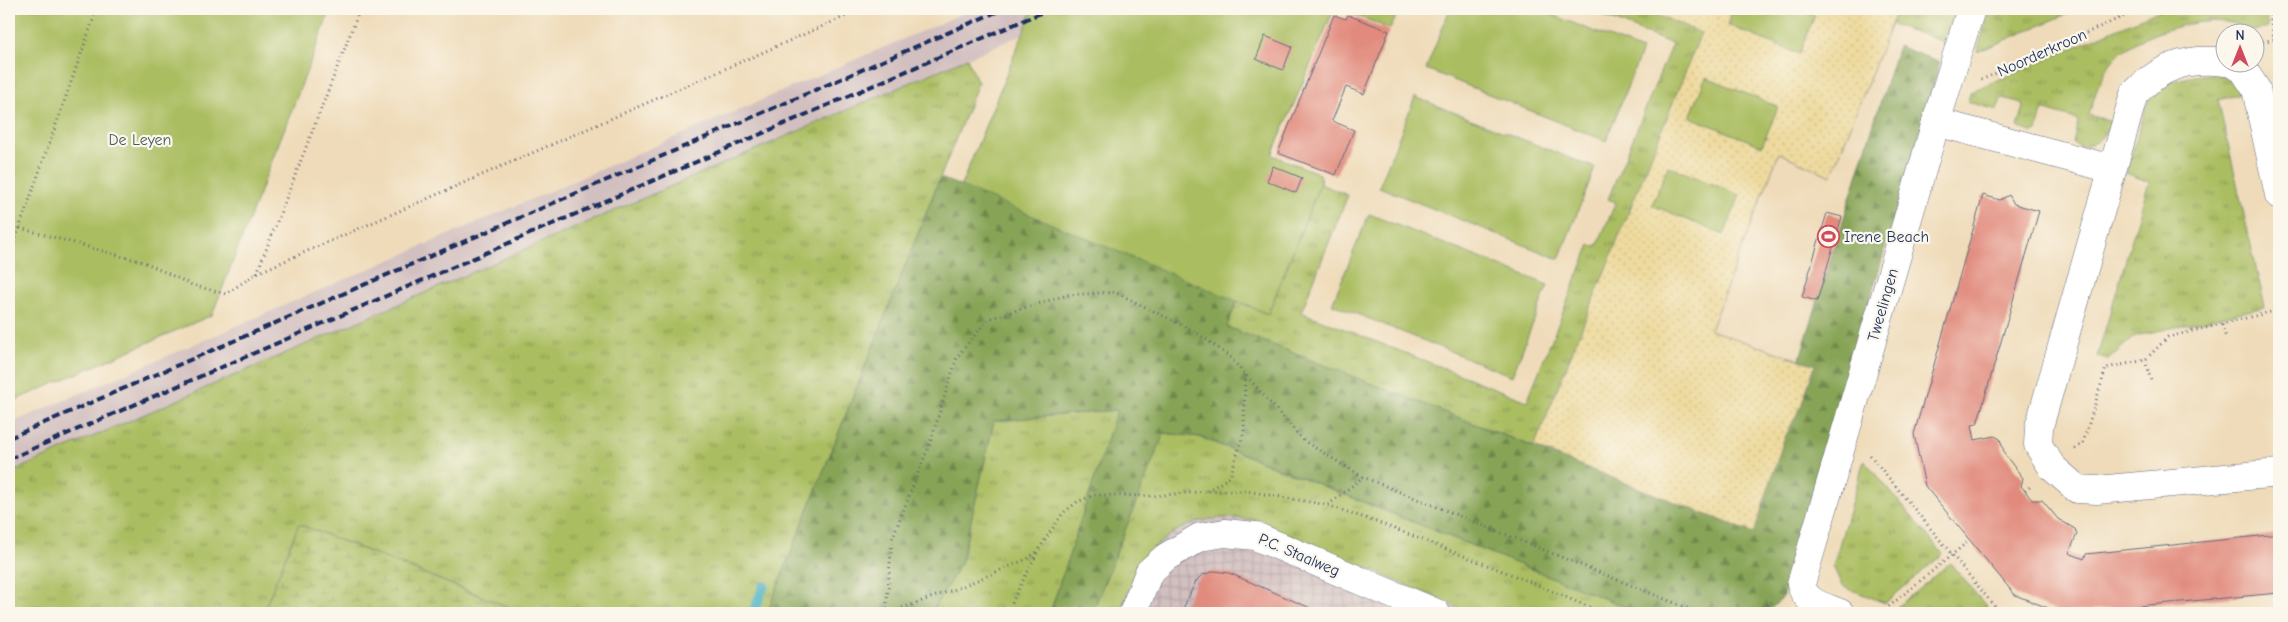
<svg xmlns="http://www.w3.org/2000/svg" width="2288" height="622" viewBox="0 0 2288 622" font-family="'Comic Neue',sans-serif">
  <defs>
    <pattern id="industrial-grid" width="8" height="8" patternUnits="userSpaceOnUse" patternTransform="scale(1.25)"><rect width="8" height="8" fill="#d2bfbf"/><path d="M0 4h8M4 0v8" fill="none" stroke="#b4a4a7"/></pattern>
    <pattern id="grass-tufts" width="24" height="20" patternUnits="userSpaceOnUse" patternTransform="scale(1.25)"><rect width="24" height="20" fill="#aabd61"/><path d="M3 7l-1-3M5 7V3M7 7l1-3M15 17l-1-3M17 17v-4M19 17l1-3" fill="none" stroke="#8a9a53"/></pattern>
    <pattern id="forest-firs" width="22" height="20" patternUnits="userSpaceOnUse" patternTransform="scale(1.25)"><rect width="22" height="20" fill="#87a457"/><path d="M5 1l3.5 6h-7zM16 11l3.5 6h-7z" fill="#6e864b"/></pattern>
    <pattern id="wetland-marsh" width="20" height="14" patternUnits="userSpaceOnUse" patternTransform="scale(1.25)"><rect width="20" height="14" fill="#aabd61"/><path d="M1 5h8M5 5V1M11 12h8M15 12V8" fill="none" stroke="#8a9a53"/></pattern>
    <pattern id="sand-dots" width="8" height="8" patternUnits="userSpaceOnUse" patternTransform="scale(1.25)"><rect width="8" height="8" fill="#eeda9e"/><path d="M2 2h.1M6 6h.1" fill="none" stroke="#ccbb8a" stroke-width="1.8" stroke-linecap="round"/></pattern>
  </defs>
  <rect width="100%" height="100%" fill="#fbf7ec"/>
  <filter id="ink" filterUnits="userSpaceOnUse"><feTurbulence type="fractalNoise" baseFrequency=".02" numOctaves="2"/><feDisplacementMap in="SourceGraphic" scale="10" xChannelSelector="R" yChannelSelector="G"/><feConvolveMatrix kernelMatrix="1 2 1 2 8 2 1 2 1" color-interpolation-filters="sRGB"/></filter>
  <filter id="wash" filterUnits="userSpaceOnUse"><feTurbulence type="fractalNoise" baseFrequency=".0096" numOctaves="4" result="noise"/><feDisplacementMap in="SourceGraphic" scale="20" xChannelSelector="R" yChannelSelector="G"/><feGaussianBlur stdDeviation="1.12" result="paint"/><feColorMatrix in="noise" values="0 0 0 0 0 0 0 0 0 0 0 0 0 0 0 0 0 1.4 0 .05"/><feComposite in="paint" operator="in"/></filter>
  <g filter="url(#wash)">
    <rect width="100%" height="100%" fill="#efdbb9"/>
    <path fill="url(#industrial-grid)" d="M1159 482 1469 613H1105Z"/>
    <path fill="#d2bfbf" d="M973 9H1081L9 473V424Z"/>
    <g fill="url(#grass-tufts)" stroke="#627660">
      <path d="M1587 9H1643L1701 33 1534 447 1226 327 1237 301 1268 313 1320 184 1348 195 1301 312 1527 401 1590 245 1597 246 1616 202 1608 199 1672 44Z"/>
      <path d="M1897 9H1956L1948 34 1942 41 1891 24Z"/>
      <path d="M1990 9H2079L1977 52Z"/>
      <path d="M2163 9H2264L2268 27 2254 31C2244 27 2235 23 2225 22 2194 18 2135 35 2114 59 2100 75 2095 95 2089 115L2110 121 2111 124C2105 137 2087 154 2073 143L2078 122 2076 119 2045 110 2042 111 2037 131 2033 133 2018 127 2024 107 2022 103 2003 98 2001 99 1997 110 1968 102 1970 92Z"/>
      <path d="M967 58 978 83 767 613H524L299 524 263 613H9V473Z"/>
      <path d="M2216 74 2232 81 2241 94 2218 100 2265 307 2135 336 2108 360 2097 357 2149 182 2126 173 2148 101C2159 80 2194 75 2216 74Z"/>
      <path d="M1118 410 1050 613H931L961 563 994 421Z"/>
      <path d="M1163 433 1200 437 1641 613H1471L1262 523C1221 510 1176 521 1148 555 1134 571 1128 594 1120 613H1092Z"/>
      <path d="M1864 460 1943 554 1885 603 1842 586 1833 566Z"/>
      <path d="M1950 563 1992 613H1909L1896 608Z"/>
    </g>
    <path fill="url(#forest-firs)" stroke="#516a5a" d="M1334 9 1272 155 1320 174V184L1268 314 1237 301 1227 327 1753 533 1784 439 1801 406 1815 365 1799 361 1898 46 1940 62 1782 598 1767 613H1641L1201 437 1164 433 1092 613H1050L1117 410 994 421 961 563 931 613H767L940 178 961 186 1018 46Z"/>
    <path fill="url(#wetland-marsh)" stroke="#627660" d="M299 524 523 613H263Z"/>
    <path fill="url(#sand-dots)" stroke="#84847e" d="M1643 9H1897L1831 176 1779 153 1710 330 1815 365 1801 406 1784 439 1754 533 1534 447 1701 33Z"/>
    <g fill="#aabd61" stroke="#627660">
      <path d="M9 9H331L212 315 9 403Z"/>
      <path d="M1033 9H1334L1272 155 1320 174V184L1268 314 961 186Z"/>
      <path d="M1340 9H1400L1390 29Z"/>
      <path d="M1450 9H1537L1642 50 1606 141 1426 69Z"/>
      <path d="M1733 9H1800L1815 15 1799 54 1727 25Z"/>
      <path d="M1706 77 1778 107 1762 146 1690 117Z"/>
      <path d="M1415 97 1595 168 1559 259 1379 187Z"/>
      <path d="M1668 166 1740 195 1724 235 1652 205Z"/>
      <path d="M1369 214 1548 285 1512 376 1332 304Z"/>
    </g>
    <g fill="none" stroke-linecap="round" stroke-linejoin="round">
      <path stroke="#3daabc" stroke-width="10" d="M753 613 764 586"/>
    </g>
    <g id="blocks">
      <g fill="#e18a7d">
        <path d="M1334 15 1346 19 1348 15 1389 31 1364 94 1346 87 1332 121 1354 130 1336 175 1278 153Z"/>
        <path d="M1265 36 1292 47 1283 70 1256 59Z"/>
        <path d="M1273 166 1302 178 1296 193 1267 181Z"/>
        <path d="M1983 195 2000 200 2009 195 2014 204 2039 211 1977 424 1972 425 1975 440 1995 436 2000 439 2005 455 2023 478 2021 486 2025 491 2032 500H2042L2058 519 2075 529 2077 534 2069 553 2084 559 2086 554 2279 534V593L2061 613 2015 595 1925 486 1914 434Z"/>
        <path d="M1827 213 1842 217 1817 301 1802 297Z"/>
        <path d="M1215 571 1229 573 1322 613H1181L1196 581 1202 575Z"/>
      </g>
    </g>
  </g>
  <g filter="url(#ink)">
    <use href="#blocks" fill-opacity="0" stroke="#656b7e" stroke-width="1"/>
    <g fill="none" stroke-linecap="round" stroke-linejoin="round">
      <defs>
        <g id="minor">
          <path d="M2226 62C2187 57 2161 66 2134 94L2039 427 2038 445 2052 467 2077 489 2097 490 2279 473"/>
          <path d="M2229 62 2243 69 2256 89 2279 195"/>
          <path d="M1936 122 1971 9"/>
          <path d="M1133 613 1149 572 1166 557 1200 537 1225 533 1255 536 1436 613"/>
          <path d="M1840 613C1823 606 1805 603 1801 584L1936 122 2112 169"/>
        </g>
      </defs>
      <use href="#minor" stroke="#656b7e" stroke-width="29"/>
      <g stroke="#656b7e" stroke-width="3" stroke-dasharray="1 4" stroke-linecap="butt">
        <path d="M2258 43 2274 39 2269 9"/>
        <path d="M1981 80 2140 9"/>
        <path d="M20 228 146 263 192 285 226 294 257 273 862 9"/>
        <path d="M9 257 97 9"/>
        <path d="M257 273 360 9"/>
        <path d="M2222 325 2226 338"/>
        <path d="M2145 360 2151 381"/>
        <path d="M2075 449 2083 443 2106 368 2145 360 2168 337 2279 310"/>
        <path d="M1870 455 2000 613"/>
        <path d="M1207 491 1230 477 1244 432 1245 374"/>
        <path d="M2025 491 2030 487"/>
        <path d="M1328 505 1363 477"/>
        <path d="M886 613 892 539 929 446 957 357 988 319 1067 295 1115 292 1196 332 1229 356 1304 441 1363 477 1692 610 1716 613"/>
        <path d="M888 613 956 589 1027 559 1037 552 1063 513 1077 502 1094 495 1153 496 1207 491H1247L1327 505 1382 524 1528 581 1603 613"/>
        <path d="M1010 613 1013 600 1037 553"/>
        <path d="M1738 613 1765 606 1775 600"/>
        <path d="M1881 613 1970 540"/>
      </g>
      <use href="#minor" stroke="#fff" stroke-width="28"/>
      <g stroke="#1b2f5e" stroke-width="4" stroke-dasharray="8 4" stroke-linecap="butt">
        <path d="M9 438 1003 9"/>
        <path d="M9 459 1050 9"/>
      </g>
    </g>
  </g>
  <defs>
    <symbol id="stadium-ring" viewBox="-11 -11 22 22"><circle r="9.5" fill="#fbf7ec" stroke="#d1495b" stroke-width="1.5"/><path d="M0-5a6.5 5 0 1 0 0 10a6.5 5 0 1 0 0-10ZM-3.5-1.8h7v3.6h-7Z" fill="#d1495b"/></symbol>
  </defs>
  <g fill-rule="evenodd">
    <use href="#stadium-ring" x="1816" y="224" width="25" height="25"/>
  </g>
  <g text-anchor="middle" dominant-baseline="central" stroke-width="4.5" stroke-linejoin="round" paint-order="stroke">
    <g font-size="16" fill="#1b2f5e" stroke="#fbf7ec">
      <text transform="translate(2042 53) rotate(-24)">Noorderkroon</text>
      <text transform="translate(1883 305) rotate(-74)">Tweelingen</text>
      <text transform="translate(1299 555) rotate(23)">P.C. Staalweg</text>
    </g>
    <g font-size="16" fill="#465a5f" stroke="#fbf7ec">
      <text x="140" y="140">De Leyen</text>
    </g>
    <g font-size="16" fill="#1b2f5e" stroke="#fbf7ec" text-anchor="start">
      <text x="1844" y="237">Irene Beach</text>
    </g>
  </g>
  <rect width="2288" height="622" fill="none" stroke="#fbf7ec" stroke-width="30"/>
  <g transform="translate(2240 48)"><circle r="24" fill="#fbf7ec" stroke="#a1a7b3"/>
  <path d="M0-4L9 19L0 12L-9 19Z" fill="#d1495b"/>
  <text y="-8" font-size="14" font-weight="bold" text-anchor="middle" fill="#1b2f5e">N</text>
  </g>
</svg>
